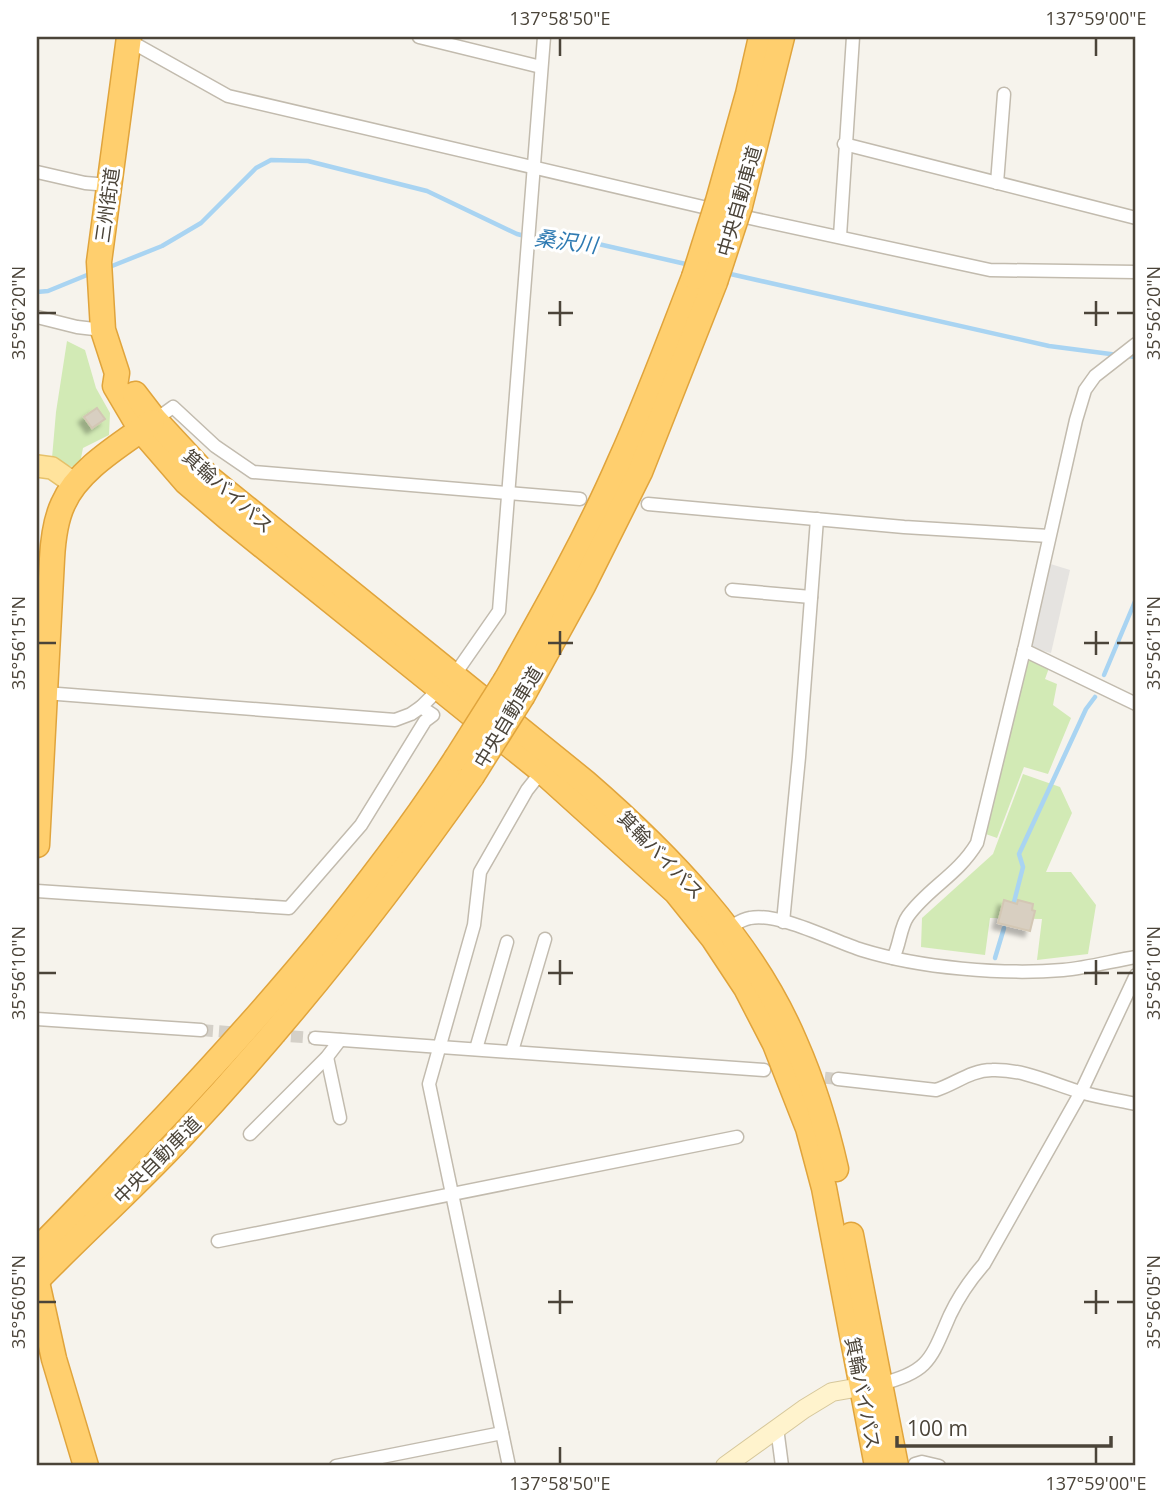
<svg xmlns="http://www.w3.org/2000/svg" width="1173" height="1503" viewBox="0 0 1173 1503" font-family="'Open Sans','Noto Sans JP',sans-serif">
  <defs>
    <filter id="shadow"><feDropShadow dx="-5.5" dy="5.5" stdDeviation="2" flood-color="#0004"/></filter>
  </defs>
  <rect width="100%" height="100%" fill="#f6f3ec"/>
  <g fill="#d2eab5">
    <path d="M67 341 85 350 96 388 110 413 109 435 83 448 80 463 72 467 52 458 56 412Z"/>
    <path d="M1026 657 1049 668 1045 679 1057 684 1053 705 1071 718 1048 774 1024 767 997 838 983 833Z"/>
    <path d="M1023 774 1060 787 1072 813 1046 872H1071L1096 905 1088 954 1037 960 1042 919 990 918 985 955 921 947 922 918 993 854Z"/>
  </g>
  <path fill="#e5e3e0" d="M1044 562 1070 570 1051 653 1025 646Z"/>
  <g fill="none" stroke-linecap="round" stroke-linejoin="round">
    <g stroke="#a9d4f2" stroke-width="4.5">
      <path d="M107 268 162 246 201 223 256 168 271 160 308 161 427 191 517 234 541 240 594 243 690 265"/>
      <path d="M726 273 1049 346 1118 355"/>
      <path d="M37 292 48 291 92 273"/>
      <path d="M1126 356 1136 357"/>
      <path d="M1104 675 1136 599"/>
      <path d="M1013 906 1023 867 1019 854 1086 709 1095 697"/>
      <path d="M995 958 1004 928"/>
    </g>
  </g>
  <g fill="#d8cfc1" stroke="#d3c7b4" stroke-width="2" filter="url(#shadow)">
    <path d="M97 408 105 419 92 428 84 417Z"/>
    <path d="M1004 900 1017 904 1018 900 1033 904 1032 910 1035 911 1030 931 998 923Z"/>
  </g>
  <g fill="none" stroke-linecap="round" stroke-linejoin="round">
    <g stroke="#d4d0c8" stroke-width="12" stroke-dasharray="12 6" stroke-linecap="butt">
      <path d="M201 1030 241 1033"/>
      <path d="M273 1035 315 1038"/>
      <path d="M807 1076 838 1079"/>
    </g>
    <defs>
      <g id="street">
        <path d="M419 37 541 67"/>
        <path d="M128 40 228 96 750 218 990 270 1136 272"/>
        <path d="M844 144 1136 218"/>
        <path d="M37 172 85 183 109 185"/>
        <path d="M997 183 1004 94"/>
        <path d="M840 236 853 37"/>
        <path d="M37 317 77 327 103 330"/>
        <path d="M155 420 173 407 215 446 253 472 580 499"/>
        <path d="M648 504 904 527 1049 536"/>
        <path d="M732 590 811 597"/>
        <path d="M1024 650 1136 704"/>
        <path d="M453 677 499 611 544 37"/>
        <path d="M45 693 395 720 411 714 421 707"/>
        <path d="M37 891 289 908 361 825 425 721 433 715 421 707 439 689"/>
        <path d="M783 922 799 757 817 519"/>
        <path d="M727 929C734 925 742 919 750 918 779 912 833 941 862 950 920 968 1003 975 1063 970 1087 968 1112 961 1136 957"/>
        <path d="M893 958C900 945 900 927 908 916 928 888 958 875 977 843L1025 646 1076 420 1085 390 1095 376 1136 344"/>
        <path d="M37 1019 201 1030"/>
        <path d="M315 1038 764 1070"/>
        <path d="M476 1049 507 942"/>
        <path d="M512 1051 545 939"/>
        <path d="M327 1057 340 1118"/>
        <path d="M838 1079 936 1090C955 1084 971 1070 992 1070 1022 1069 1049 1082 1077 1091 1096 1097 1117 1100 1136 1104"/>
        <path d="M250 1134 327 1057 340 1040"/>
        <path d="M218 1241 737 1137"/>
        <path d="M880 1384C930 1372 931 1358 950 1315 959 1296 970 1280 984 1264L1081 1092 1136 975"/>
        <path d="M777 1428 782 1466"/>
        <path d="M915 1464 922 1462 939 1466"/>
        <path d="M336 1466 502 1433"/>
        <path d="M509 1466 429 1084 474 925 480 872 527 790 542 771"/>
      </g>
      <path id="secondary" d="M725 1466 804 1409 832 1392 872 1385"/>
      <path id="primary" d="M37 466 52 468 75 484"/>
      <g id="highway">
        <path d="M129 37 99 262 103 330 117 373 115 386 141 430 186 482 228 518 542 771 676 892 713 938 746 988 775 1044 808 1128 824 1188 877 1466"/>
        <path d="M718 201 748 94 761 37"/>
        <path d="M740 206 782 37"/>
        <path d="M135 394 155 420 208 477 585 782C667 853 752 940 795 1042 813 1083 826 1125 836 1169"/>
        <path d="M506 680C546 609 587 537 620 461 647 401 670 339 694 277"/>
        <path d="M523 695 583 586 640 472 715 282"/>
        <path d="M37 845 52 559C53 540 55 521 63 504 78 469 122 444 152 422"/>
        <path d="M851 1235 896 1466"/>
        <path d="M37 1250C81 1206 123 1161 166 1116 272 1003 371 889 456 759"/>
        <path d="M37 1280C84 1232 134 1187 180 1138 286 1025 383 903 472 776"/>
        <path d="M37 1282 54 1359 86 1466"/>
      </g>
    </defs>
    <use href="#street" stroke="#c2bbae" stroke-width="15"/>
    <use href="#secondary" stroke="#d6c79b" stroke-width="20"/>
    <use href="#primary" stroke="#e6c16a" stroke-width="24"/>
    <use href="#highway" stroke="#e0a43c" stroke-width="27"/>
    <use href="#street" stroke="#fff" stroke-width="12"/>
    <use href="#secondary" stroke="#fff3cd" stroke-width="18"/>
    <use href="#primary" stroke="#ffe39c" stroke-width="21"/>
    <use href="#highway" stroke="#ffcf6e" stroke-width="24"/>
    <defs>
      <g id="highway-bridge">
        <path d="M694 277 718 201"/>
        <path d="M715 282 740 206"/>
        <path d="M456 759 506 680"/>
        <path d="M472 776 523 695"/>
      </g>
    </defs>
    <use href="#highway-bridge" stroke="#e0a43c" stroke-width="27" stroke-linecap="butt"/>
    <use href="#highway-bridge" stroke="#ffcf6e" stroke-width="24"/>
  </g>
  <path fill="none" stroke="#4b4439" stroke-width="2.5" d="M560 38V56M1096 38V56M560 301V326M1096 301V326M38 313H56M548 313H573M1084 313H1109M1117 313H1134M560 631V655M1096 631V655M38 643H56M548 643H573M1084 643H1109M1117 643H1134M560 960V985M1096 960V985M38 973H56M548 973H573M1084 973H1109M1117 973H1134M560 1290V1314M1096 1290V1314M38 1302H56M548 1302H573M1084 1302H1109M1117 1302H1134M560 1447V1464M1096 1447V1464"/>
  <g text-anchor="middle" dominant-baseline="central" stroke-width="6" stroke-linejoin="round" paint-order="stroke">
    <g font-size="19" fill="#4b4439" stroke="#fff">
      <text transform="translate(739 201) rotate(-74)">中央自動車道</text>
      <text transform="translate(107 205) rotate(-82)">三州街道</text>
      <text transform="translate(228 491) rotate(42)">箕輪バイパス</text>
      <text transform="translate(508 717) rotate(-59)">中央自動車道</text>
      <text transform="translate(661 855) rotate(46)">箕輪バイパス</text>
      <text transform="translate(157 1160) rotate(-45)">中央自動車道</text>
      <text transform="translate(863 1393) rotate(79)">箕輪バイパス</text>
    </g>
    <g font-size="21" font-style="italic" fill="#2e7ab2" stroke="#fff">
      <text transform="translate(566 241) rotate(7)">桑沢川</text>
    </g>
  </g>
  <rect width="1173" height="1503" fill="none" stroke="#ffffff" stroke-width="77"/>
  <path d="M897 1436v10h214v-10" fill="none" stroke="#4b4439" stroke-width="3.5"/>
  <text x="907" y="1436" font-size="21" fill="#4b4439" stroke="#ffffff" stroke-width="5" paint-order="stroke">100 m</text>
  <rect x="38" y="38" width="1096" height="1426" fill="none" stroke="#4b4439" stroke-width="2.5"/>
  <g font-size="18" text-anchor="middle" fill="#4b4439">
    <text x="560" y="25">137°58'50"E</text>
    <text x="1096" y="25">137°59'00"E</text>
    <text transform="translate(19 313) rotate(-90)" y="6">35°56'20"N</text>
    <text transform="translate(1154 313) rotate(-90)" y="6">35°56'20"N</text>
    <text transform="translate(19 643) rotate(-90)" y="6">35°56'15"N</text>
    <text transform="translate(1154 643) rotate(-90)" y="6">35°56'15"N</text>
    <text transform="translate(19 973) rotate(-90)" y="6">35°56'10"N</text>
    <text transform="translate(1154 973) rotate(-90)" y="6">35°56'10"N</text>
    <text transform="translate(19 1302) rotate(-90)" y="6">35°56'05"N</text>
    <text transform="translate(1154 1302) rotate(-90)" y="6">35°56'05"N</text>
    <text x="560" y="1490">137°58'50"E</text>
    <text x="1096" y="1490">137°59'00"E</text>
  </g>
</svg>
